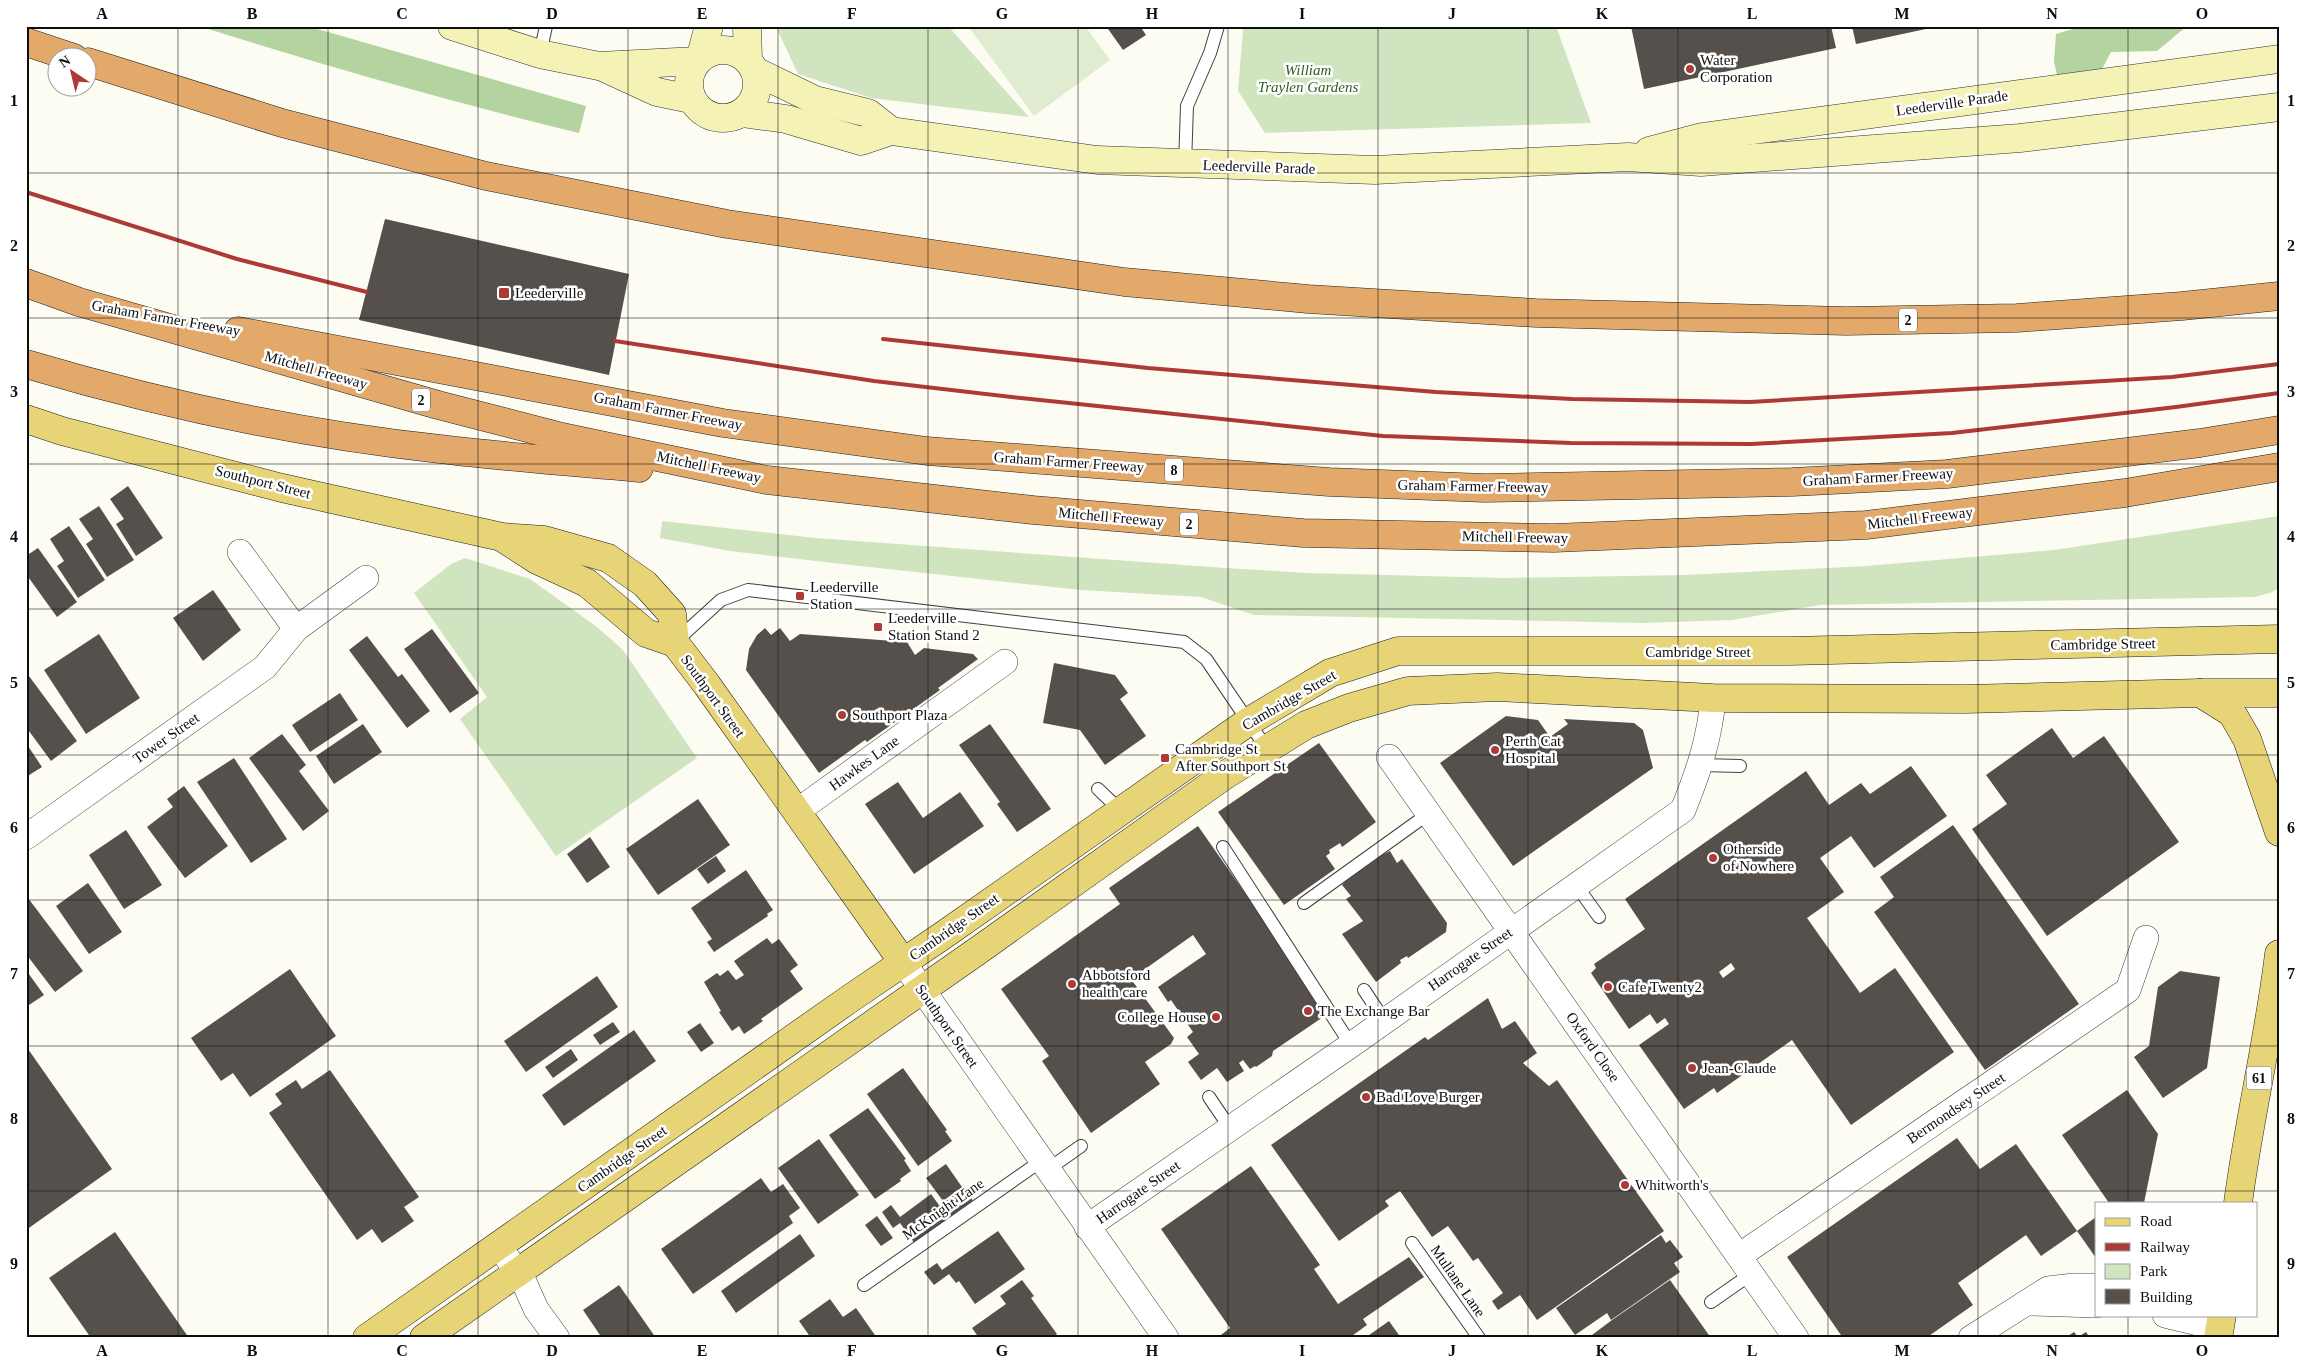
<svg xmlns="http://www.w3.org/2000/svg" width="2305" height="1364" viewBox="0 0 2305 1364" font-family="'Times New Roman',serif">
  <rect width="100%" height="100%" fill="#fdfcf2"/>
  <g fill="#d0e4bf">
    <path d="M758 26H948L1029 117 871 98 798 74 777 29H758Z"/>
    <path d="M1245 26H1556L1591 123 1265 133 1238 91 1243 30Z"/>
    <path d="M2279 516V588L2270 593 2254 597 1820 605 1732 620 1643 623 1254 615 1201 597 1081 590 842 564 730 551 660 538 662 521 816 538 1225 568 1307 573 1503 578 1685 575 1866 566 2054 550Z"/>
    <path d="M465 558 530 579 597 627 623 650 697 758 556 856 460 719 487 697 414 593 451 564Z"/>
  </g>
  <g fill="#b3d3a0">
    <path d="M199 26H307L586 106 579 133C451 102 325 66 199 26Z"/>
    <path d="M2083 26H2187L2157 51 2111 52 2092 88 2059 83 2054 62 2056 34Z"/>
  </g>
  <path fill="#e0eccf" d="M968 26H1085L1110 60 1034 116Z"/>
  <g fill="#56504c" fill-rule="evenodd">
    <path d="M1106 26H1140L1146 35 1123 50Z"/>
    <path d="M1631 26H1831L1836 48 1644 89Z"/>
    <path d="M1852 26H1935V27L1856 44Z"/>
    <path d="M385 219 629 274 609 375 359 320Z"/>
    <path d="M128 486 163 538 136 556 116 524 124 519 110 499Z"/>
    <path d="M99 506 134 560 107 577 86 544 93 539 79 519Z"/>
    <path d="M69 526 105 580 78 598 57 566 64 561 50 539Z"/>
    <path d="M38 548 77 602 57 617 26 574V556Z"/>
    <path d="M213 590 241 630 203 661 173 618Z"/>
    <path d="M765 628 771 635 780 628 790 641 800 634 907 642 915 655 924 648 973 654 978 659 938 688 940 690 867 742 865 740 819 773 746 670 749 649 757 635Z"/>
    <path d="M432 629 479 693 450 713 404 649Z"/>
    <path d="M99 634 140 698 86 734 44 670Z"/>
    <path d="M367 636 398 677 402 674 430 711 407 728 349 650Z"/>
    <path d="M1054 663 1115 675 1128 693 1120 699 1146 736 1105 765 1080 730 1043 723Z"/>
    <path d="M26 672 77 741 51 761 26 727Z"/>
    <path d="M340 693 358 720 310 752 292 725Z"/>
    <path d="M1506 716 1538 720 1550 737 1568 724 1564 719 1634 723 1643 730 1653 768 1513 866 1440 763Z"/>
    <path d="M363 724 382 752 334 784 316 756Z"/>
    <path d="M990 724 1051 809 1017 832 997 804 1000 802 959 745Z"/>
    <path d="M2052 728 2073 758 2104 736 2179 842 2047 936 1972 829 2007 804 1986 775Z"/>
    <path d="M282 734 306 765 299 771 329 811 303 831 249 758Z"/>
    <path d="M26 743 42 767 26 777Z"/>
    <path d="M1319 743 1376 822 1342 847 1340 843 1329 850 1330 853 1326 856 1335 869 1284 905 1218 812Z"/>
    <path d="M234 758 287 839 251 863 197 782Z"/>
    <path d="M1911 766 1947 816 1874 868 1851 836 1820 858 1844 892 1807 918 1860 993 1895 968 1954 1052 1851 1125 1792 1040 1717 1093 1714 1088 1684 1109 1639 1045 1669 1024 1665 1018 1657 1024 1650 1014 1629 1029 1591 973 1596 968 1594 964 1645 929 1625 899 1806 771 1829 805 1861 783 1870 794ZM1731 963 1735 969 1723 978 1719 972Z"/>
    <path d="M898 782 923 818 960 792 984 826 914 874 865 804Z"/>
    <path d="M184 786 228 846 185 878 147 827 173 807 167 799Z"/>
    <path d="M698 799 730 845 658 895 626 849Z"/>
    <path d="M1953 825 2079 1004 1985 1070 1874 912 1894 897 1880 877Z"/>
    <path d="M1198 826 1329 1013 1273 1051 1272 1056 1256 1067 1255 1066 1250 1069 1243 1060 1239 1063 1244 1071 1227 1082 1217 1068 1201 1080 1188 1062 1199 1054 1187 1037 1193 1032 1171 1000 1168 1002 1158 987 1206 954 1193 935 1131 979 1174 1038 1171 1044 1145 1062 1160 1084 1091 1133 1042 1061 1049 1056 1001 989 1120 904 1109 888Z"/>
    <path d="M126 830 162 885 124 909 89 855Z"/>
    <path d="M590 837 610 867 587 883 567 854Z"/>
    <path d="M1390 851 1397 863 1402 859 1447 923 1446 932 1408 958 1407 956 1400 960 1401 963 1376 982 1342 934 1363 921 1346 899 1351 896 1342 885 1361 865Z"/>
    <path d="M716 856 726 871 708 884 697 869Z"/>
    <path d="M746 870 773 910 767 914 768 916 714 952 707 942 712 939 691 908Z"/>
    <path d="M88 883 122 932 89 954 56 906Z"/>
    <path d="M28 898 83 971 55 992 26 954Z"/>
    <path d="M767 938 772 944 779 939 798 965 790 971 803 989 761 1019 763 1021 744 1034 739 1026 732 1031 719 1012 721 1011 704 982 717 973 720 976 728 970 736 980 744 975 734 961Z"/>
    <path d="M290 969 336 1036 250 1097 233 1073 221 1081 191 1038Z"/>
    <path d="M26 970 44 995 26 1007Z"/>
    <path d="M2180 971 2220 977 2207 1068 2163 1098 2134 1057 2149 1046 2158 987Z"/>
    <path d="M597 976 618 1007 526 1072 504 1041Z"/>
    <path d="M1488 998 1502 1029 1515 1021 1537 1053 1523 1063 1549 1086 1557 1080 1664 1231 1537 1320 1520 1295 1498 1310 1492 1301 1503 1293 1478 1258 1473 1261 1448 1226 1432 1237 1400 1191 1385 1201 1389 1206 1339 1241 1271 1145 1425 1037 1428 1040Z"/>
    <path d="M613 1022 620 1032 600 1045 593 1035Z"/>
    <path d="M700 1023 714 1043 701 1052 687 1032Z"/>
    <path d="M634 1030 656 1061 564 1126 542 1095Z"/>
    <path d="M28 1049 112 1169 26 1230V1051Z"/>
    <path d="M571 1049 578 1060 553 1078 545 1067Z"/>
    <path d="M903 1068 947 1130 945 1131 952 1141 918 1166 867 1094Z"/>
    <path d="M330 1070 419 1197 404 1207 414 1221 382 1243 372 1229 357 1240 269 1113 282 1104 275 1094 296 1080 302 1089Z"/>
    <path d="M2127 1090 2158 1134 2144 1203H2109L2062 1135Z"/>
    <path d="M868 1108 906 1159 904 1160 911 1171 900 1179 901 1181 875 1199 829 1135Z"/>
    <path d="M1957 1138 1980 1169 2016 1144 2077 1231 2041 1256 2026 1235 1958 1283 1973 1305 1926 1338H1843L1787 1257Z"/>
    <path d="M819 1139 859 1195 818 1224 778 1168Z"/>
    <path d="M946 1164 962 1187 943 1201 926 1178Z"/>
    <path d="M1251 1166 1320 1265 1314 1269 1338 1304 1409 1257 1424 1277 1363 1319 1367 1325 1349 1338H1217L1230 1328 1161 1229Z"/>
    <path d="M761 1178 771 1192 783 1184 800 1208 789 1216 793 1223 693 1294 661 1249Z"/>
    <path d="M964 1188 974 1202 952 1217 942 1204Z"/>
    <path d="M931 1194 949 1219 915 1244 900 1223 893 1228 882 1212 891 1205 900 1217Z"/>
    <path d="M877 1216 893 1238 881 1246 865 1225Z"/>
    <path d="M2096 1217V1258L2077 1231Z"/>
    <path d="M998 1231 1025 1269 975 1304 959 1281 956 1283 949 1274 934 1285 924 1272 937 1263 942 1270Z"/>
    <path d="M115 1232 189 1338H91L49 1278Z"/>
    <path d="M800 1234 815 1256 736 1313 721 1291Z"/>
    <path d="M1661 1235 1666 1243 1670 1240 1683 1257 1674 1263 1680 1272 1611 1320 1607 1313 1575 1335 1556 1308Z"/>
    <path d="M1022 1280 1034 1296 1031 1298 1057 1334 1052 1338H979L972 1328 1006 1304 1000 1296Z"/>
    <path d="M1670 1280 1711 1338H1588L1612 1320Z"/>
    <path d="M619 1285 656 1338H602L583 1310Z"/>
    <path d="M830 1299 843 1317 856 1308 877 1338H811L799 1321Z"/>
    <path d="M1389 1321 1401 1338H1365Z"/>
    <path d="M2074 1332 2078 1337 2086 1332 2090 1338H2065Z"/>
  </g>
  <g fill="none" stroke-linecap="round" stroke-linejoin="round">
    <defs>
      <g id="service">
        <path d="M540 54 546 26"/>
        <path d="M1185 164 1187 106 1210 53 1218 26"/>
        <path d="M676 641 721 600 748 590 1184 642 1206 659 1267 749"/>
        <path d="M1701 765 1740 766"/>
        <path d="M1098 789 1121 811"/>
        <path d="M1223 847 1351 1045"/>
        <path d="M1576 885 1599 917"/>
        <path d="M1304 903 1428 814"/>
        <path d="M1364 990 1384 1020"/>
        <path d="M1209 1097 1230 1128"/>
        <path d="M1047 1170 1081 1146"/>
        <path d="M1412 1243 1479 1338"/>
        <path d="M864 1285 1041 1161"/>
        <path d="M1711 1302 1751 1274"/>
      </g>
      <g id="minor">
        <path d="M240 552 296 629"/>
        <path d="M1389 757 1796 1338"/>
        <path d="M796 812 1005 662"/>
        <path d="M26 837 265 667 296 629 366 578"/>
        <path d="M903 962 1166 1338"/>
        <path d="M1087 1227 1351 1045 1683 810C1698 773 1710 738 1713 698"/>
        <path d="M499 1246 524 1282 536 1309 557 1338"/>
        <path d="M1739 1256 2128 990 2146 938"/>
        <path d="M2030 1303 2096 1305"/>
        <path d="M2165 1315 2219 1328"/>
        <path d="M1971 1338 2048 1289 2074 1286H2096"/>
      </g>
      <g id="secondary">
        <path d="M452 26 540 54 599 66 697 61"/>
        <path d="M747 26 748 60"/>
        <circle cx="723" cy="84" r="34"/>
        <path d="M700 59 709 26"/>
        <path d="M605 68 657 92 691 99"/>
        <path d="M755 71 815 100 868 113 891 131"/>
        <path d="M742 113 786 119 861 141 891 131 1097 160 1375 170 1628 157 1701 162 2020 138 2279 107"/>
        <path d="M1649 151 1702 137 2279 59"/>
      </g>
      <g id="primary">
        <path d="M26 419 62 431 282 488 502 537 544 540 608 558 645 584 672 614 675 643 707 685 903 962"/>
        <path d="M503 538 537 560 587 583 646 633 675 643"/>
        <path d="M2200 693 2232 713 2247 739 2279 832"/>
        <path d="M2238 1203C2249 1119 2269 1038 2279 954"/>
        <path d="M367 1338 848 1000 945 934 1248 722 1330 673 1398 651H1790L2279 639"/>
        <path d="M424 1338 976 952 1225 775 1306 725 1349 708 1408 691 1497 687 1713 698 1966 699 2200 693H2279"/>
        <path d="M2218 1338 2222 1315"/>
      </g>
      <g id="motorway">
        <path d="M26 42 74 58"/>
        <path d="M88 62 282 123 486 176 727 224 1124 282 1308 299 1536 313 1846 321 2017 318 2182 306 2279 296"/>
        <path d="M26 283 79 302 438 405 562 437 767 480 1033 510 1303 533 1554 538 1866 525 2125 493 2279 467"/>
        <path d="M238 331 723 423 927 451 1329 482 1485 488 1792 482 1947 474 2200 443 2279 430"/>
        <path d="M26 364C161 404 300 434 440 449 506 457 572 462 639 468"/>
      </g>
    </defs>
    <use href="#service" stroke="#414141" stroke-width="14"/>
    <use href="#minor" stroke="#414141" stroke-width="26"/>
    <use href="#secondary" stroke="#303030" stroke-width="29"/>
    <use href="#primary" stroke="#1f1f1f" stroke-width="29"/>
    <use href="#motorway" stroke="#1f1f1f" stroke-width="29"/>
    <use href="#service" stroke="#fff" stroke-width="12"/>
    <use href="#minor" stroke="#fff" stroke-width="25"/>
    <use href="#secondary" stroke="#f5f2b5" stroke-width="28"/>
    <use href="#primary" stroke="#e7d477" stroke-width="28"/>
    <use href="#motorway" stroke="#e2a96b" stroke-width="28"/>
    <g stroke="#ad3a37" stroke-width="4">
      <path d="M26 192 237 259 367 292"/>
      <path d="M883 339 1148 368 1436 392 1572 399 1750 402 2172 377 2279 364"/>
      <path d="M615 341 874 381 1021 398 1383 436 1571 443 1751 444 1952 433 2176 407 2279 393"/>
    </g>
  </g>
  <path fill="none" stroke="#0e0e0e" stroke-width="1" stroke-opacity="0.55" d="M178 26V1338M328 26V1338M478 26V1338M628 26V1338M778 26V1338M928 26V1338M1078 26V1338M1228 26V1338M1378 26V1338M1528 26V1338M1678 26V1338M1828 26V1338M1978 26V1338M2128 26V1203M26 173H2279M26 318H2279M26 464H2279M26 609H2279M26 755H2279M26 900H2279M26 1046H2279M26 1191H2279M2128 1315V1338"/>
  <g fill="#ad3a37" stroke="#fff" stroke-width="2">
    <circle cx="1690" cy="69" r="5"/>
    <rect x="498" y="287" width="12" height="12" rx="2.5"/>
    <rect x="795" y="591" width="10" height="10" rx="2.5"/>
    <rect x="873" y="622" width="10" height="10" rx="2.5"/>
    <circle cx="842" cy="715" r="5"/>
    <circle cx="1495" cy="750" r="5"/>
    <rect x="1160" y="753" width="10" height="10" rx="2.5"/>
    <circle cx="1713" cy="858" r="5"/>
    <circle cx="1072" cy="984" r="5"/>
    <circle cx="1608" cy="987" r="5"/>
    <circle cx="1308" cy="1011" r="5"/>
    <circle cx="1216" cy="1017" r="5"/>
    <circle cx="1692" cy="1068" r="5"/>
    <circle cx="1366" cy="1097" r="5"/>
    <circle cx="1625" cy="1185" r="5"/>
  </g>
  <g text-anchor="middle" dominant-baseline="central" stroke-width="5" stroke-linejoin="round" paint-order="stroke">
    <g fill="#fff" stroke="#565656" stroke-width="1">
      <rect x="1899" y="308.5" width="18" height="23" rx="4"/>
      <rect x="412" y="388.5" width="18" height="23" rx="4"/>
      <rect x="1165" y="458.5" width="18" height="23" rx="4"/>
      <rect x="1180" y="512.5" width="18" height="23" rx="4"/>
      <rect x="2246.5" y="1066.5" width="25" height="23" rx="4"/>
    </g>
    <g font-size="14" font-weight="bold" fill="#0e0e0e">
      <text x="1908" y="320">2</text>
      <text x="421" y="400">2</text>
      <text x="1174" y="470">8</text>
      <text x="1189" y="524">2</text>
      <text x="2259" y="1078">61</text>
    </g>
    <g font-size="15" fill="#0e0e0e" stroke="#fff" text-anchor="start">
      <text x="1700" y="60">Water<tspan x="1700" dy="17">Corporation</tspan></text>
      <text x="515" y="293">Leederville</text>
      <text x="810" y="587">Leederville<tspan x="810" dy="17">Station</tspan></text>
      <text x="888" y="618">Leederville<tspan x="888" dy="17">Station Stand 2</tspan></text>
      <text x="852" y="715">Southport Plaza</text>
      <text x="1505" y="741">Perth Cat<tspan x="1505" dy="17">Hospital</tspan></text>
      <text x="1175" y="749">Cambridge St<tspan x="1175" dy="17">After Southport St</tspan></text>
      <text x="1723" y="849">Otherside<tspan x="1723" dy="17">of Nowhere</tspan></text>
      <text x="1082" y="975">Abbotsford<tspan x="1082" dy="17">health care</tspan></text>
      <text x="1618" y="987">Cafe Twenty2</text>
      <text x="1318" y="1011">The Exchange Bar</text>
      <text x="1206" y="1017" text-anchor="end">College House</text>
      <text x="1702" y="1068">Jean-Claude</text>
      <text x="1376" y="1097">Bad Love Burger</text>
      <text x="1635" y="1185">Whitworth's</text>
    </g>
    <g font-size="15" font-style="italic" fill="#2e5e27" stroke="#fff">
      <text x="1308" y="70">William<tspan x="1308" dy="17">Traylen Gardens</tspan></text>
    </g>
    <g font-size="15" fill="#0e0e0e" stroke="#fff">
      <text transform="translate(1952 103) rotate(-8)">Leederville Parade</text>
      <text transform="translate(1259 167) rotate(2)">Leederville Parade</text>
      <text transform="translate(166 318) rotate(10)">Graham Farmer Freeway</text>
      <text transform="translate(316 370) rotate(16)">Mitchell Freeway</text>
      <text transform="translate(668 411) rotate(11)">Graham Farmer Freeway</text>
      <text transform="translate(1069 462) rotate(4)">Graham Farmer Freeway</text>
      <text transform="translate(709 467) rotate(12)">Mitchell Freeway</text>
      <text transform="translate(1878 477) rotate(-3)">Graham Farmer Freeway</text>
      <text transform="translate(263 482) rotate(14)">Southport Street</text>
      <text transform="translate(1473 486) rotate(1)">Graham Farmer Freeway</text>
      <text transform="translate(1111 517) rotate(5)">Mitchell Freeway</text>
      <text transform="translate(1920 518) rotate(-7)">Mitchell Freeway</text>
      <text transform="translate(1515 537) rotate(1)">Mitchell Freeway</text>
      <text transform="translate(2103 644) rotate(-1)">Cambridge Street</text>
      <text x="1698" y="652">Cambridge Street</text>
      <text transform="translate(713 696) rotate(54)">Southport Street</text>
      <text transform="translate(1289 700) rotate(-30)">Cambridge Street</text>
      <text transform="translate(166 738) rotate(-35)">Tower Street</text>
      <text transform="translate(864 763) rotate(-36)">Hawkes Lane</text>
      <text transform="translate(954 927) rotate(-35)">Cambridge Street</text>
      <text transform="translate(1470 959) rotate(-35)">Harrogate Street</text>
      <text transform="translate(947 1026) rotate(55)">Southport Street</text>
      <text transform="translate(1593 1047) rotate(55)">Oxford Close</text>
      <text transform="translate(1956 1108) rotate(-34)">Bermondsey Street</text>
      <text transform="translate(622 1159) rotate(-35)">Cambridge Street</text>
      <text transform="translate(1138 1192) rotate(-35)">Harrogate Street</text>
      <text transform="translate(943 1209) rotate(-35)">McKnight Lane</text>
      <text transform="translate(1458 1281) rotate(55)">Mullane Lane</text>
    </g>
  </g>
  <rect width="2305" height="1364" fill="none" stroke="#ffffff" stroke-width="55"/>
  <rect x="2095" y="1202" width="162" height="115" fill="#ffffff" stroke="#9f9f9f"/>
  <rect x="2105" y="1218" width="25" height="8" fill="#e7d477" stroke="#9f9f9f"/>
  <text x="2140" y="1226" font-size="15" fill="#0e0e0e">Road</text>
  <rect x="2105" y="1243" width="25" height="8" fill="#ad3a37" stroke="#9f9f9f"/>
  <text x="2140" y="1252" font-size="15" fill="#0e0e0e">Railway</text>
  <rect x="2105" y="1264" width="25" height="15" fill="#d0e4bf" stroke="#9f9f9f"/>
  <text x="2140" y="1276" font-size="15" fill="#0e0e0e">Park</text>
  <rect x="2105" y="1289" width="25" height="15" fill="#56504c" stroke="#9f9f9f"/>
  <text x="2140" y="1302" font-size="15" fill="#0e0e0e">Building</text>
  <g transform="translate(72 72) rotate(325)"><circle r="24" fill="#ffffff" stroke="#9f9f9f"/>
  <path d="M0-4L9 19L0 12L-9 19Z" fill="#ad3a37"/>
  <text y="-8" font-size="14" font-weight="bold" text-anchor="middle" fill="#0e0e0e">N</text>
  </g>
  <rect x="28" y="28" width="2250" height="1308" fill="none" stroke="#0e0e0e" stroke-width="2"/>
  <g font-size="16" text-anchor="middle" font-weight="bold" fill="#0e0e0e">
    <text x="102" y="19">A</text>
    <text x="252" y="19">B</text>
    <text x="402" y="19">C</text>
    <text x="552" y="19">D</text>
    <text x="702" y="19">E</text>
    <text x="852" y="19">F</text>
    <text x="1002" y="19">G</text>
    <text x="1152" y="19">H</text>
    <text x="1302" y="19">I</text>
    <text x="1452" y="19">J</text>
    <text x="1602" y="19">K</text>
    <text x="1752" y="19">L</text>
    <text x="1902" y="19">M</text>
    <text x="2052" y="19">N</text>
    <text x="2202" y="19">O</text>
    <text x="14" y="106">1</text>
    <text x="2291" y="106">1</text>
    <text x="14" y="251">2</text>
    <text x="2291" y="251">2</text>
    <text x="14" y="397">3</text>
    <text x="2291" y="397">3</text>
    <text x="14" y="542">4</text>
    <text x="2291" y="542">4</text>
    <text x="14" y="688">5</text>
    <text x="2291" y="688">5</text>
    <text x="14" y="833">6</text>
    <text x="2291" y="833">6</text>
    <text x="14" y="979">7</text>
    <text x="2291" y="979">7</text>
    <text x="14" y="1124">8</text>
    <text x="2291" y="1124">8</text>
    <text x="14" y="1269">9</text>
    <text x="2291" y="1269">9</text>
    <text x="102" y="1356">A</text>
    <text x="252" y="1356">B</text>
    <text x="402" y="1356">C</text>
    <text x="552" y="1356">D</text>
    <text x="702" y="1356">E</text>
    <text x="852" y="1356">F</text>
    <text x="1002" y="1356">G</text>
    <text x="1152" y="1356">H</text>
    <text x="1302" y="1356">I</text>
    <text x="1452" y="1356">J</text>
    <text x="1602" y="1356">K</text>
    <text x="1752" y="1356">L</text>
    <text x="1902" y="1356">M</text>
    <text x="2052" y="1356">N</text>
    <text x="2202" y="1356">O</text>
  </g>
</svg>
